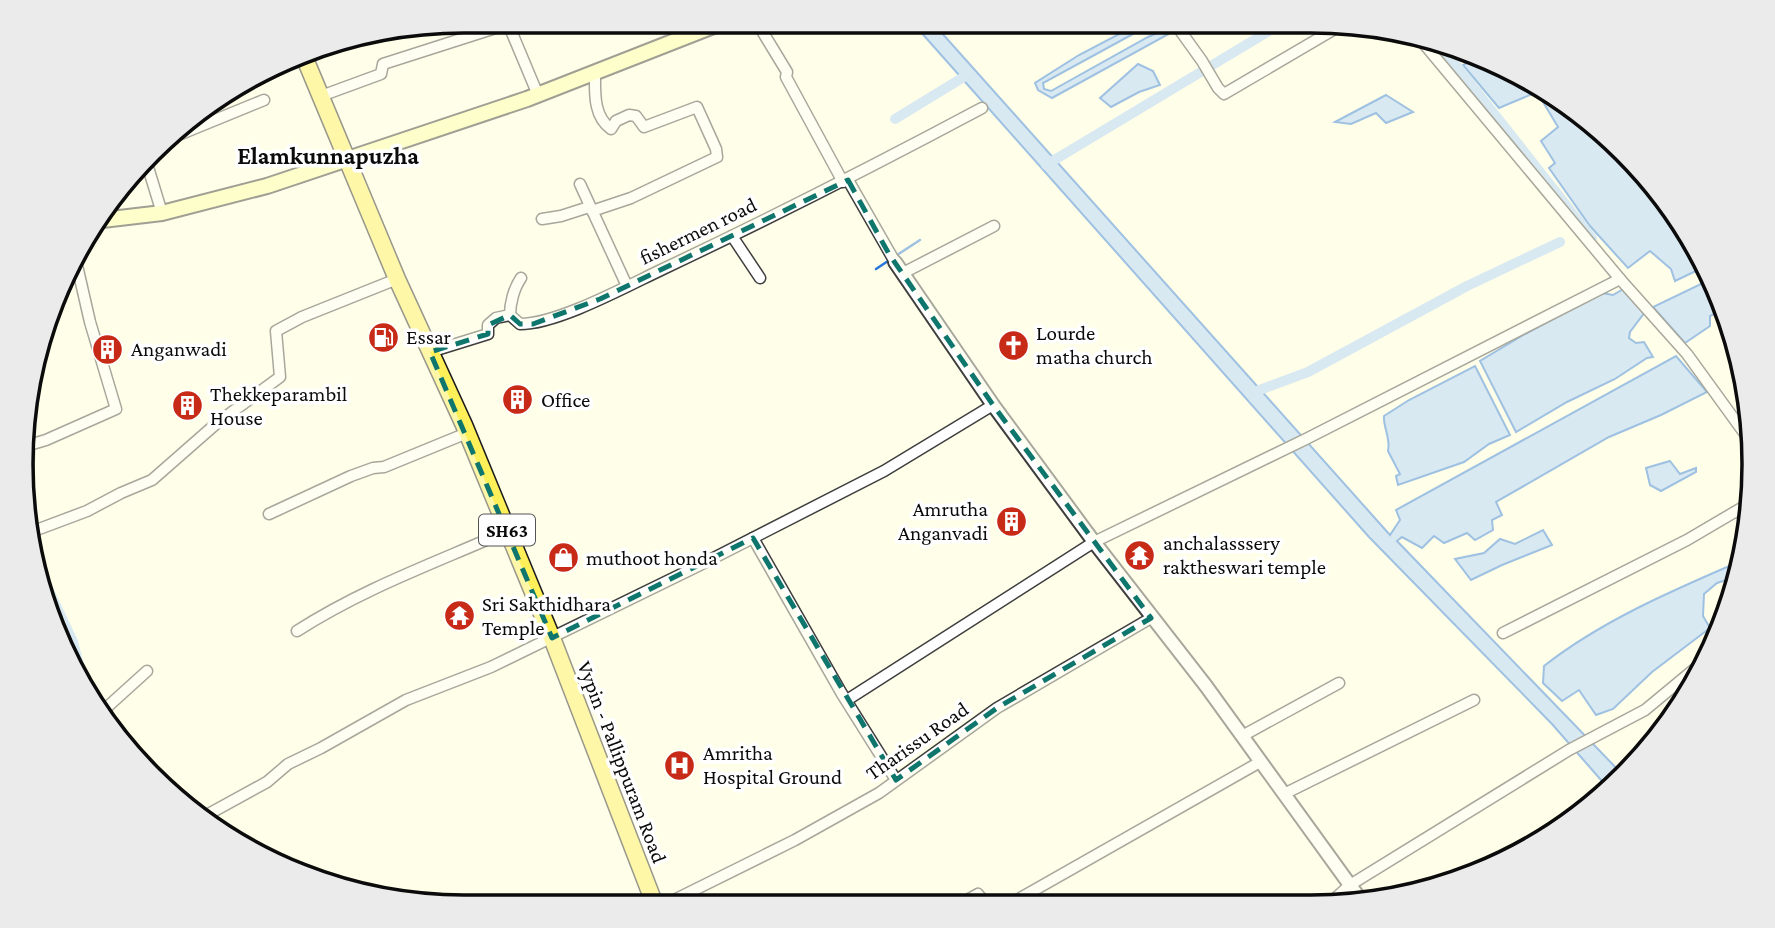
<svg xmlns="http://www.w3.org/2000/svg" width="1775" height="928" viewBox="0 0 1775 928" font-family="'Crimson Pro',serif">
  <rect width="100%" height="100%" fill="#fffee9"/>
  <g fill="#a9d0fc" stroke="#2978d9" stroke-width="2">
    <path d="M911 21 932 22 1390 535 1400 520 1396 510 1676 356 1707 392 1661 415 1609 437 1496 502 1502 515 1492 520 1493 530 1475 540 1467 533 1444 543 1434 536 1422 548 1402 537 1397 541 1623 775 1608 788 1552 724 1369 537Z"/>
    <path d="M1142 22H1155L1043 83 1044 89 1051 91 1148 37 1173 26 1176 30 1052 98 1038 90 1035 83 1079 55Z"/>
    <path d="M1476 58 1507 67 1644 172 1700 269 1675 281 1671 269 1650 251 1628 268 1590 226 1549 168 1555 163 1541 141 1558 127 1537 92 1499 108 1463 65Z"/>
    <path d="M1138 64 1153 71 1160 85 1139 92 1111 107 1100 98Z"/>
    <path d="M1386 95 1413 112 1386 123 1376 113 1351 124 1335 122Z"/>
    <path d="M1707 281 1723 309 1710 316V326L1685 343 1653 307Z"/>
    <path d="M1625 288 1645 312 1630 332 1629 338 1636 343 1644 342 1653 357 1647 358 1615 379 1567 402 1516 432 1480 361 1525 334 1602 293 1613 295Z"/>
    <path d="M1475 366 1510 435 1489 444 1464 462 1398 485 1396 476 1400 474 1388 451C1391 439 1383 427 1384 416L1409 400Z"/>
    <path d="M1670 461 1680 474 1696 468V472L1661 491 1650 485 1646 468Z"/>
    <path d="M1543 530 1552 545 1502 565 1471 580 1455 559 1484 553 1500 539 1515 544Z"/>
    <path d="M1734 564 1730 579 1717 583 1704 594 1703 616 1710 628 1652 672 1613 709 1596 715 1579 690 1562 701 1543 683 1544 666C1600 622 1669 592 1734 564Z"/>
  </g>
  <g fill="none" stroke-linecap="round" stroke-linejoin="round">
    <g stroke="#2978d9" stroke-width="2.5">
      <path d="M897 255 920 240"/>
      <path d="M876 269 891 259"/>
      <path d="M109 711 134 749 156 767 189 805"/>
    </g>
    <g stroke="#a9d0fc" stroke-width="10">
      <path d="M1444 50 1592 238"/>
      <path d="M895 119 967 75"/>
      <path d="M1046 165 1284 22"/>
      <path d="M1254 399 1257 391 1308 372 1467 286 1560 242"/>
      <path d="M41 574 73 642 81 673 97 697"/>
      <path d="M101 703 102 704"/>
    </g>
    <defs>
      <g id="minor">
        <path d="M507 21 538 95"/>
        <path d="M756 21 787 72 786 77 843 182"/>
        <path d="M1174 22 1202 61 1218 88 1224 94 1345 23"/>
        <path d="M321 96 381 74 383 64 508 24V21"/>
        <path d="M171 138 264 100"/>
        <path d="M147 164 162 213"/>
        <path d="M848 180 895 262"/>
        <path d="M580 184 627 286"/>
        <path d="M592 211 631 198 717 157 716 149 697 107 644 127 636 116 629 115 616 121 611 129C593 116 595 92 595 73"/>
        <path d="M542 219 561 216 589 207"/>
        <path d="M732 236 760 278"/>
        <path d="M903 273 994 226"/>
        <path d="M1620 279 1687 354 1745 434"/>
        <path d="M510 315C510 303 514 288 521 278"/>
        <path d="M430 352 488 334V325L496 318 510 315 520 324C558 324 627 286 663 269 771 218 877 164 982 108"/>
        <path d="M27 513 29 445 46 440 116 409 90 322 76 261"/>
        <path d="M269 514 351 476 373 468 384 467 467 433"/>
        <path d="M31 532 87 511 121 493 152 480 217 423 280 377 276 331 302 317 397 279"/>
        <path d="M753 538 842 694 896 780"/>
        <path d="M297 631C364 588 435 563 507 531"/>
        <path d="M1503 633 1687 540 1750 503"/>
        <path d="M847 700 1094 542 1306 439 1620 279 1425 45"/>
        <path d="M105 709 147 671"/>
        <path d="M1242 736 1339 683"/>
        <path d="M1284 794 1474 700"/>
        <path d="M205 816 267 782 288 764 321 748 406 700 491 667 698 566 884 471 993 405"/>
        <path d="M1330 903 1350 885 1569 750 1645 710 1709 657"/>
        <path d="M960 904 978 894 986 904"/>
        <path d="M1010 904 1260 762"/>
        <path d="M664 905 795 840 879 793 997 708 1151 618"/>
        <path d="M893 905 901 901 906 905"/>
      </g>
      <path id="tertiary" d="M895 262 993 405 1094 542 1206 686 1363 903"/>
      <path id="secondary" d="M94 221 162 213 267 186 527 99 726 21"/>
      <path id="primary" d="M303 54 397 279 464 425 552 638 655 905"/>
    </defs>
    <use href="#minor" stroke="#3e3e3e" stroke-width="13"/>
    <use href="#tertiary" stroke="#3e3e3e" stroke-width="16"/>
    <use href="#secondary" stroke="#2d2d2d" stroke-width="18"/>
    <use href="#primary" stroke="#1c1c1c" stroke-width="19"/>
    <use href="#minor" stroke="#fff" stroke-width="10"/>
    <use href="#tertiary" stroke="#fff" stroke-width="12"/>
    <use href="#secondary" stroke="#fbffa4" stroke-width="14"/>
    <use href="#primary" stroke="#fff059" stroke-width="16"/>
  </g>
  <path d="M0 0H1775V928H0ZM848 180 889 254 993 405 1151 618 997 708 896 780 753 538 552 638 430 352 488 334V325L510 315 520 324H533L600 299Z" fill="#fffee9" fill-opacity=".55" fill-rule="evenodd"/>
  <path fill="none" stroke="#0f766e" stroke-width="5" stroke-dasharray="14 9" stroke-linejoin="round" d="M848 180 889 254 993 405 1151 618 997 708 896 780 753 538 552 638 430 352 488 334V325L510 315 520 324H533L600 299Z"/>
  <defs>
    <symbol id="fuel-disc" viewBox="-11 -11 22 22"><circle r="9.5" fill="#c72a17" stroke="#fff"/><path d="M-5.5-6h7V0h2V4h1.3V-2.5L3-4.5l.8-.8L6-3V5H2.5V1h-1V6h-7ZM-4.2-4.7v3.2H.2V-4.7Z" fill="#fff"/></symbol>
    <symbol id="church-disc" viewBox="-11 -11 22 22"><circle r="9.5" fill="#c72a17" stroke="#fff"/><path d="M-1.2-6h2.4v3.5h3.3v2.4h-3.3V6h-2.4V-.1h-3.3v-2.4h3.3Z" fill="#fff"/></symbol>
    <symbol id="building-disc" viewBox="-11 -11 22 22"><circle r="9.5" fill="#c72a17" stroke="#fff"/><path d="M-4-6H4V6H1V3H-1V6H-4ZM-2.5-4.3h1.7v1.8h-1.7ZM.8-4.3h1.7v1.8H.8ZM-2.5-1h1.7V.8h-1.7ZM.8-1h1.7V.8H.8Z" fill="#fff"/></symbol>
    <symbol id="temple-disc" viewBox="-11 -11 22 22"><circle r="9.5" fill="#c72a17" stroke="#fff"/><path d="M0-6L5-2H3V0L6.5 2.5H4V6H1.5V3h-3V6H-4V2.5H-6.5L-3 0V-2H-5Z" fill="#fff"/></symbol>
    <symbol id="shop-disc" viewBox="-11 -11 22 22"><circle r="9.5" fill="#c72a17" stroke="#fff"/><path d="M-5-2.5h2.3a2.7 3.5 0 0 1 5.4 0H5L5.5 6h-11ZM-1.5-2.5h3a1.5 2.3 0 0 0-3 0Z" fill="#fff"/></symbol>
    <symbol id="hospital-disc" viewBox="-11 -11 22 22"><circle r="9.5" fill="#c72a17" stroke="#fff"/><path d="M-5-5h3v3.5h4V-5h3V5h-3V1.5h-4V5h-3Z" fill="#fff"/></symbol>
  </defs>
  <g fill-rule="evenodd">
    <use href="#fuel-disc" x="366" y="320" width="35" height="35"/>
    <use href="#church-disc" x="996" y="328" width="35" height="35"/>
    <use href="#building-disc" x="90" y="332" width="35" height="35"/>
    <use href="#building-disc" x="500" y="382" width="35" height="35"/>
    <use href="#building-disc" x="170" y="388" width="35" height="35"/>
    <use href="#building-disc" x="994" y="504" width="35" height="35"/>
    <use href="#temple-disc" x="1122" y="538" width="35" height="35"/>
    <use href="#shop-disc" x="546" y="540" width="35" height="35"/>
    <use href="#temple-disc" x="442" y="598" width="35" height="35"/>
    <use href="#hospital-disc" x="662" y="748" width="35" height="35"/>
  </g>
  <g text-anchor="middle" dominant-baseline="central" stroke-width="7" stroke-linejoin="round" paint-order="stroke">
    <rect fill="#fff" stroke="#545454" stroke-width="2" x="479" y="514.5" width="56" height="31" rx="5"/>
    <g font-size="19" font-weight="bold" fill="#0b0b0b">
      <text x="507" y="530">SH63</text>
    </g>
    <g font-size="21" fill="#0b0b0b" stroke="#fff">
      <text transform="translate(698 231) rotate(-26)">fishermen road</text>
      <text transform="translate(917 741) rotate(-35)">Tharissu Road</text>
      <text transform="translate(622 762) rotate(69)">Vypin - Pallippuram Road</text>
    </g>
    <g font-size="21" fill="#0b0b0b" stroke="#fff" text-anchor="start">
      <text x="1036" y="333">Lourde<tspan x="1036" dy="24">matha church</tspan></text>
      <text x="406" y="337">Essar</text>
      <text x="131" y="349">Anganwadi</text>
      <text x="210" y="394">Thekkeparambil<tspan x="210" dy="24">House</tspan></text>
      <text x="541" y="400">Office</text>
      <text x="988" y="509" text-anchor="end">Amrutha<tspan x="988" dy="24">Anganvadi</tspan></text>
      <text x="1163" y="543">anchalasssery<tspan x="1163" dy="24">raktheswari temple</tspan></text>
      <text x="586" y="558">muthoot honda</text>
      <text x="482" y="604">Sri Sakthidhara<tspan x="482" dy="24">Temple</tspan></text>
      <text x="703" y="753">Amritha<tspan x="703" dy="24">Hospital Ground</tspan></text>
    </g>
    <g font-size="24" font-weight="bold" fill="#0b0b0b" stroke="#fff">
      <text x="328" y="155">Elamkunnapuzha</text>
    </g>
  </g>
  <path d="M0 0H1775V928H0ZM464 33H1311A431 431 0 0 1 1742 464V464A431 431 0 0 1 1311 895H464A431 431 0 0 1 33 464V464A431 431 0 0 1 464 33Z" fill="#ebebeb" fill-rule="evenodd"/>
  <path fill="none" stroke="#0b0b0b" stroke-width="3.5" d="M464 33H1311A431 431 0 0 1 1742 464V464A431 431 0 0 1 1311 895H464A431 431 0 0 1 33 464V464A431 431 0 0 1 464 33Z"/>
</svg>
